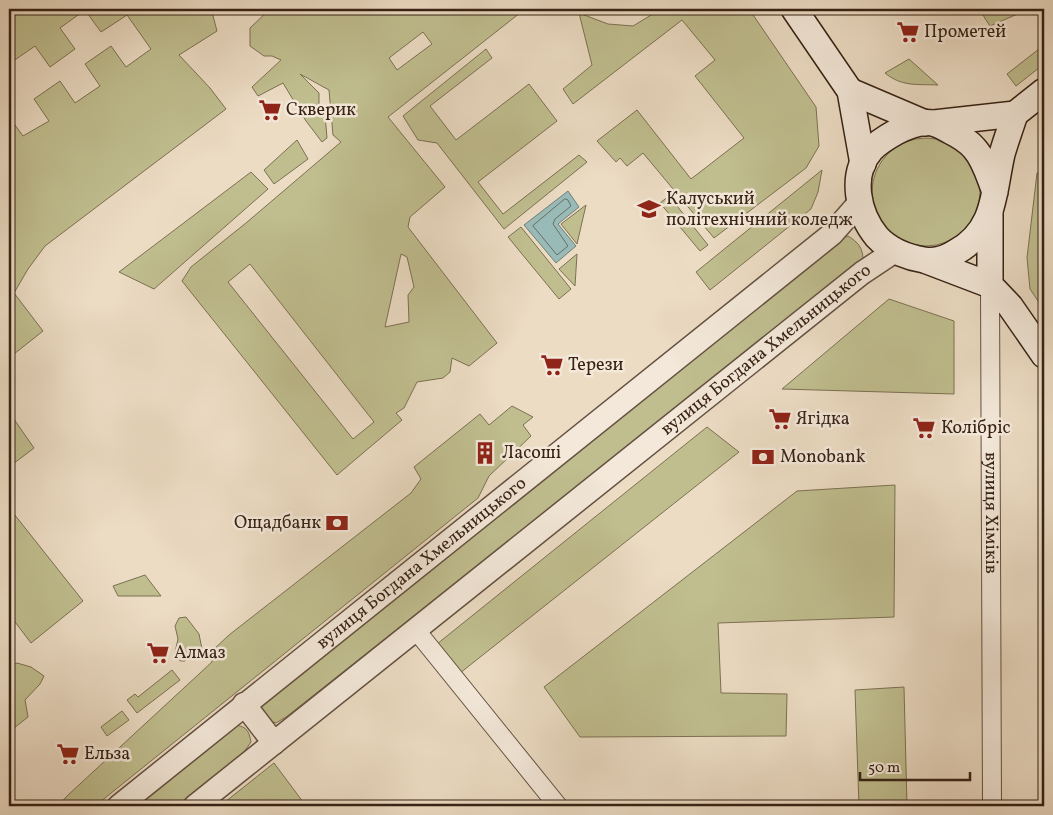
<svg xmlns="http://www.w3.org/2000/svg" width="1053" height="815" viewBox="0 0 1053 815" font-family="Vollkorn,serif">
  <rect width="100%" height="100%" fill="#ecdcc4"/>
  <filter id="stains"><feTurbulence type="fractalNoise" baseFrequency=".004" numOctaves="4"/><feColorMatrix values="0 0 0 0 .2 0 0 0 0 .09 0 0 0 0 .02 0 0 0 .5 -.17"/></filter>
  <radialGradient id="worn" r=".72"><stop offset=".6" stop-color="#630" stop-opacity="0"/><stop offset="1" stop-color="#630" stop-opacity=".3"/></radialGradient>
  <g fill="#c0be8f" stroke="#7c7052" fill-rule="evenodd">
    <path d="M9 9H173L176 13 195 14 212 12 217 31 179 55 210 88 226 109 45 246 28 269 14 293 43 331 9 358V117L23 136 49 121 34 99 60 81 75 103 100 86 85 64 111 46 126 67 151 49 127 15 101 32 85 10 60 28 75 49 50 67 35 46 9 64Z"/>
    <path d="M270 9H525L388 117 445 187 410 217 408 227 497 343 469 366 452 358 450 372 443 378 417 382 404 408 396 413 402 420 337 475 182 281 191 267 246 223 341 142 333 135 329 90 300 74 319 93V104L325 114 327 138 322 142 306 121 283 83 258 96 252 87 281 60 272 56H264L250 46V28ZM423 32 432 44 397 70 389 58ZM401 254 407 257 414 287 408 295 409 322 385 327ZM250 264 374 422 353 439 228 282Z"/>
    <path d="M661 9H749L816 107 819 146 806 168 714 238 643 153 627 166 620 158 616 162 597 141 637 110 691 179 744 138 695 76 715 60 682 20 573 104 563 89 592 65 579 13 608 24 633 26Z"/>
    <path d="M979 9H1029L990 26Z"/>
    <path d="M1044 45V64L1016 86 1007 74Z"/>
    <path d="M486 49 492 58 430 106 456 140 529 84 557 121 478 182 503 214 579 155 587 162 504 229 437 143 418 140 403 116Z"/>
    <path d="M909 59 938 85C917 84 902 87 885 73Z"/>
    <circle cx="926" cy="192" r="54"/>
    <path d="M297 140 308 159 274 184 264 170Z"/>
    <path d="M822 170 818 192 811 209 710 290 696 272Z"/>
    <path d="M251 172 268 189 154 289 119 272Z"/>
    <path d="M1044 172V310L1030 289 1027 258 1037 173Z"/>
    <path d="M669 196 708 245 700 251 660 203Z"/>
    <path d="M586 205 577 244 561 224Z"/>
    <path d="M521 227 571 289 559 299 508 237Z"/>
    <path d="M848 236C858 242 863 248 863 260L858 265 286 717 276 723 266 720 260 712 263 701 837 241Z"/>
    <path d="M577 254 575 286 559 269Z"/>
    <path d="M889 299 954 321V394L782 389Z"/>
    <path d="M512 406 533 417 523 425 531 436 489 476 478 498 95 806H58L67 796 212 662V651L229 635 411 493 421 479 414 467 480 414 489 425Z"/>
    <path d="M9 412 34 448 9 467Z"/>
    <path d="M707 427 739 452 455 677 432 648Z"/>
    <path d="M895 485 894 617 718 623 721 693 787 694 786 736 580 737 544 687 797 491Z"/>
    <path d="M14 514 83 601 31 643 9 614V519Z"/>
    <path d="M145 575 161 596H118L113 586Z"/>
    <path d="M186 617 199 634 202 649 196 655 189 654 185 661H181L174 657 178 639 175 626 179 618Z"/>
    <path d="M17 663 31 667 44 676 40 684 25 700 28 717 9 732V667Z"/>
    <path d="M172 670 180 680 137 713 127 700 135 694 138 697Z"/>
    <path d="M904 687 907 806H859L855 690Z"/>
    <path d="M122 711 129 720 107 736 101 727Z"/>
    <path d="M236 725C247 727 249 731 251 742L244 752 178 806H131Z"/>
    <path d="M274 763 306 806H220Z"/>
  </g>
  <path fill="#99bbb8" stroke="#727e77" d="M568 191 579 207 558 224 576 246 556 263 524 225Z"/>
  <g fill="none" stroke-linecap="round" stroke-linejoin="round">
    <path stroke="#686e66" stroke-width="1" d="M565 199 568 200 571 206 555 219 553 224 568 246 557 255 533 226Z"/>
    <defs>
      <g id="minor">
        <path id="s1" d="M990 285 992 806"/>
        <path d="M415 629 558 806"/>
      </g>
      <g id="tertiary">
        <path d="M244 704 274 743"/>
        <path id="s2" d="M119 806 832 234 859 203"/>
        <path id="s3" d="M195 806 862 273 895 251"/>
      </g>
      <g id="secondary">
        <path d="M794 9 850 91 863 164"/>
        <path d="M850 91 925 123"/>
        <path d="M934 123 1015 114 1044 91"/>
        <path d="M995 192C989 177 985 160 974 148 968 141 958 135 950 131 944 128 938 124 932 123 921 121 906 127 896 132 887 137 878 142 871 150 849 175 858 214 877 237 890 251 906 257 924 260 935 262 947 258 956 252 996 230 993 193 1002 154 1006 140 1011 127 1015 114"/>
        <path d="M990 215V285L1010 306 1044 355"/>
        <path d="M927 261 990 285"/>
      </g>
    </defs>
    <use href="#minor" stroke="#645041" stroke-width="20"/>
    <use href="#tertiary" stroke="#645041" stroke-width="25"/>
    <use href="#secondary" stroke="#372215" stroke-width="28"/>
    <use href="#minor" stroke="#f3e8d9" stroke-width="18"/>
    <use href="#tertiary" stroke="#f3e8d9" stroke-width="22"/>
    <use href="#secondary" stroke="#f3e8d9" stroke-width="25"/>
  </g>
  <defs>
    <symbol id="supermarket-bare" viewBox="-9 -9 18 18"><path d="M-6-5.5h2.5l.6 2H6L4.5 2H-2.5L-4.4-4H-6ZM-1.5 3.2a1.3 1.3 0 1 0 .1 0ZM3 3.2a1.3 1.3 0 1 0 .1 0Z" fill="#8f2418" stroke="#f3e8d9" stroke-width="2.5" paint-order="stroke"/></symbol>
    <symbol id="university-bare" viewBox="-9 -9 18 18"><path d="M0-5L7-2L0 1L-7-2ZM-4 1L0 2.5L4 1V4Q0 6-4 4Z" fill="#8f2418" stroke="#f3e8d9" stroke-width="2.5" paint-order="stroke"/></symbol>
    <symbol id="building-bare" viewBox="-9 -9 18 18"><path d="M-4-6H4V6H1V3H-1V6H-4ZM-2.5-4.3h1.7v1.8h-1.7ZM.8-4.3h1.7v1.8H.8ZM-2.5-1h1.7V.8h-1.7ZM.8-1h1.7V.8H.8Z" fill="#8f2418" stroke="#f3e8d9" stroke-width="2.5" paint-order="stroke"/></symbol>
    <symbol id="bank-bare" viewBox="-9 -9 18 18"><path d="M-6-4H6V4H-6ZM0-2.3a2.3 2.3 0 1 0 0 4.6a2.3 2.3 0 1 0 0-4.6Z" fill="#8f2418" stroke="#f3e8d9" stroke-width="2.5" paint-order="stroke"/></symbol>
  </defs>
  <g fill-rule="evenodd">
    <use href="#supermarket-bare" x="892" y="16" width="32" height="32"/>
    <use href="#supermarket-bare" x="254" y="94" width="32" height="32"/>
    <use href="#university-bare" x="633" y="193" width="32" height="32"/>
    <use href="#supermarket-bare" x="536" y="349" width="32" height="32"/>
    <use href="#supermarket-bare" x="764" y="403" width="32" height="32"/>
    <use href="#supermarket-bare" x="908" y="412" width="32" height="32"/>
    <use href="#building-bare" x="469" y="437" width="32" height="32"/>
    <use href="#bank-bare" x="747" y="441" width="32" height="32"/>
    <use href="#bank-bare" x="321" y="507" width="32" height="32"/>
    <use href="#supermarket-bare" x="142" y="637" width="32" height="32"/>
    <use href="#supermarket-bare" x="52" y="738" width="32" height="32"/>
  </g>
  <g text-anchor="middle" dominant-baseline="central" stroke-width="5" stroke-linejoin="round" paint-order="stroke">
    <g font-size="18" fill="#372215" stroke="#f3e8d9" text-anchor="start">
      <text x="924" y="32">Прометей</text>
      <text x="286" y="110">Скверик</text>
      <text x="666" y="199">Калуський<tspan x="666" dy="21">політехнічний коледж</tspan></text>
      <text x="568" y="365">Терези</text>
      <text x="796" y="419">Ягідка</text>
      <text x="941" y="428">Колібріс</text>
      <text x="502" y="453">Ласоші</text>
      <text x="780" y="457">Monobank</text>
      <text x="321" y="523" text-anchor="end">Ощадбанк</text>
      <text x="174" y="653">Алмаз</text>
      <text x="84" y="754">Ельза</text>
    </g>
    <g font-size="18" fill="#372215" stroke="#f3e8d9">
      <text stroke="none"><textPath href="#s3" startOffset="731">вулиця Богдана Хмельницького</textPath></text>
      <text stroke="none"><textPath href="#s1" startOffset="228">вулиця Хіміків</textPath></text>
      <text stroke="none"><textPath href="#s2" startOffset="388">вулиця Богдана Хмельницького</textPath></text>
    </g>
  </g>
  <rect width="1053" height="815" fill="none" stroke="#ecdcc4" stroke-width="30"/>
  <rect x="10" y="10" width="1033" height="795" fill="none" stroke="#372215" stroke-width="2.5"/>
  <rect x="15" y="15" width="1023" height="785" fill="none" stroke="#372215"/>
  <path d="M860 772v8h110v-8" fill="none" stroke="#372215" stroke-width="2.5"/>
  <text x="868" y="772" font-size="15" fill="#372215" stroke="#f3e8d9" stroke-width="4" paint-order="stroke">50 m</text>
  <rect width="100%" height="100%" filter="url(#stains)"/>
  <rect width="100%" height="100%" fill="url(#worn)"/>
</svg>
